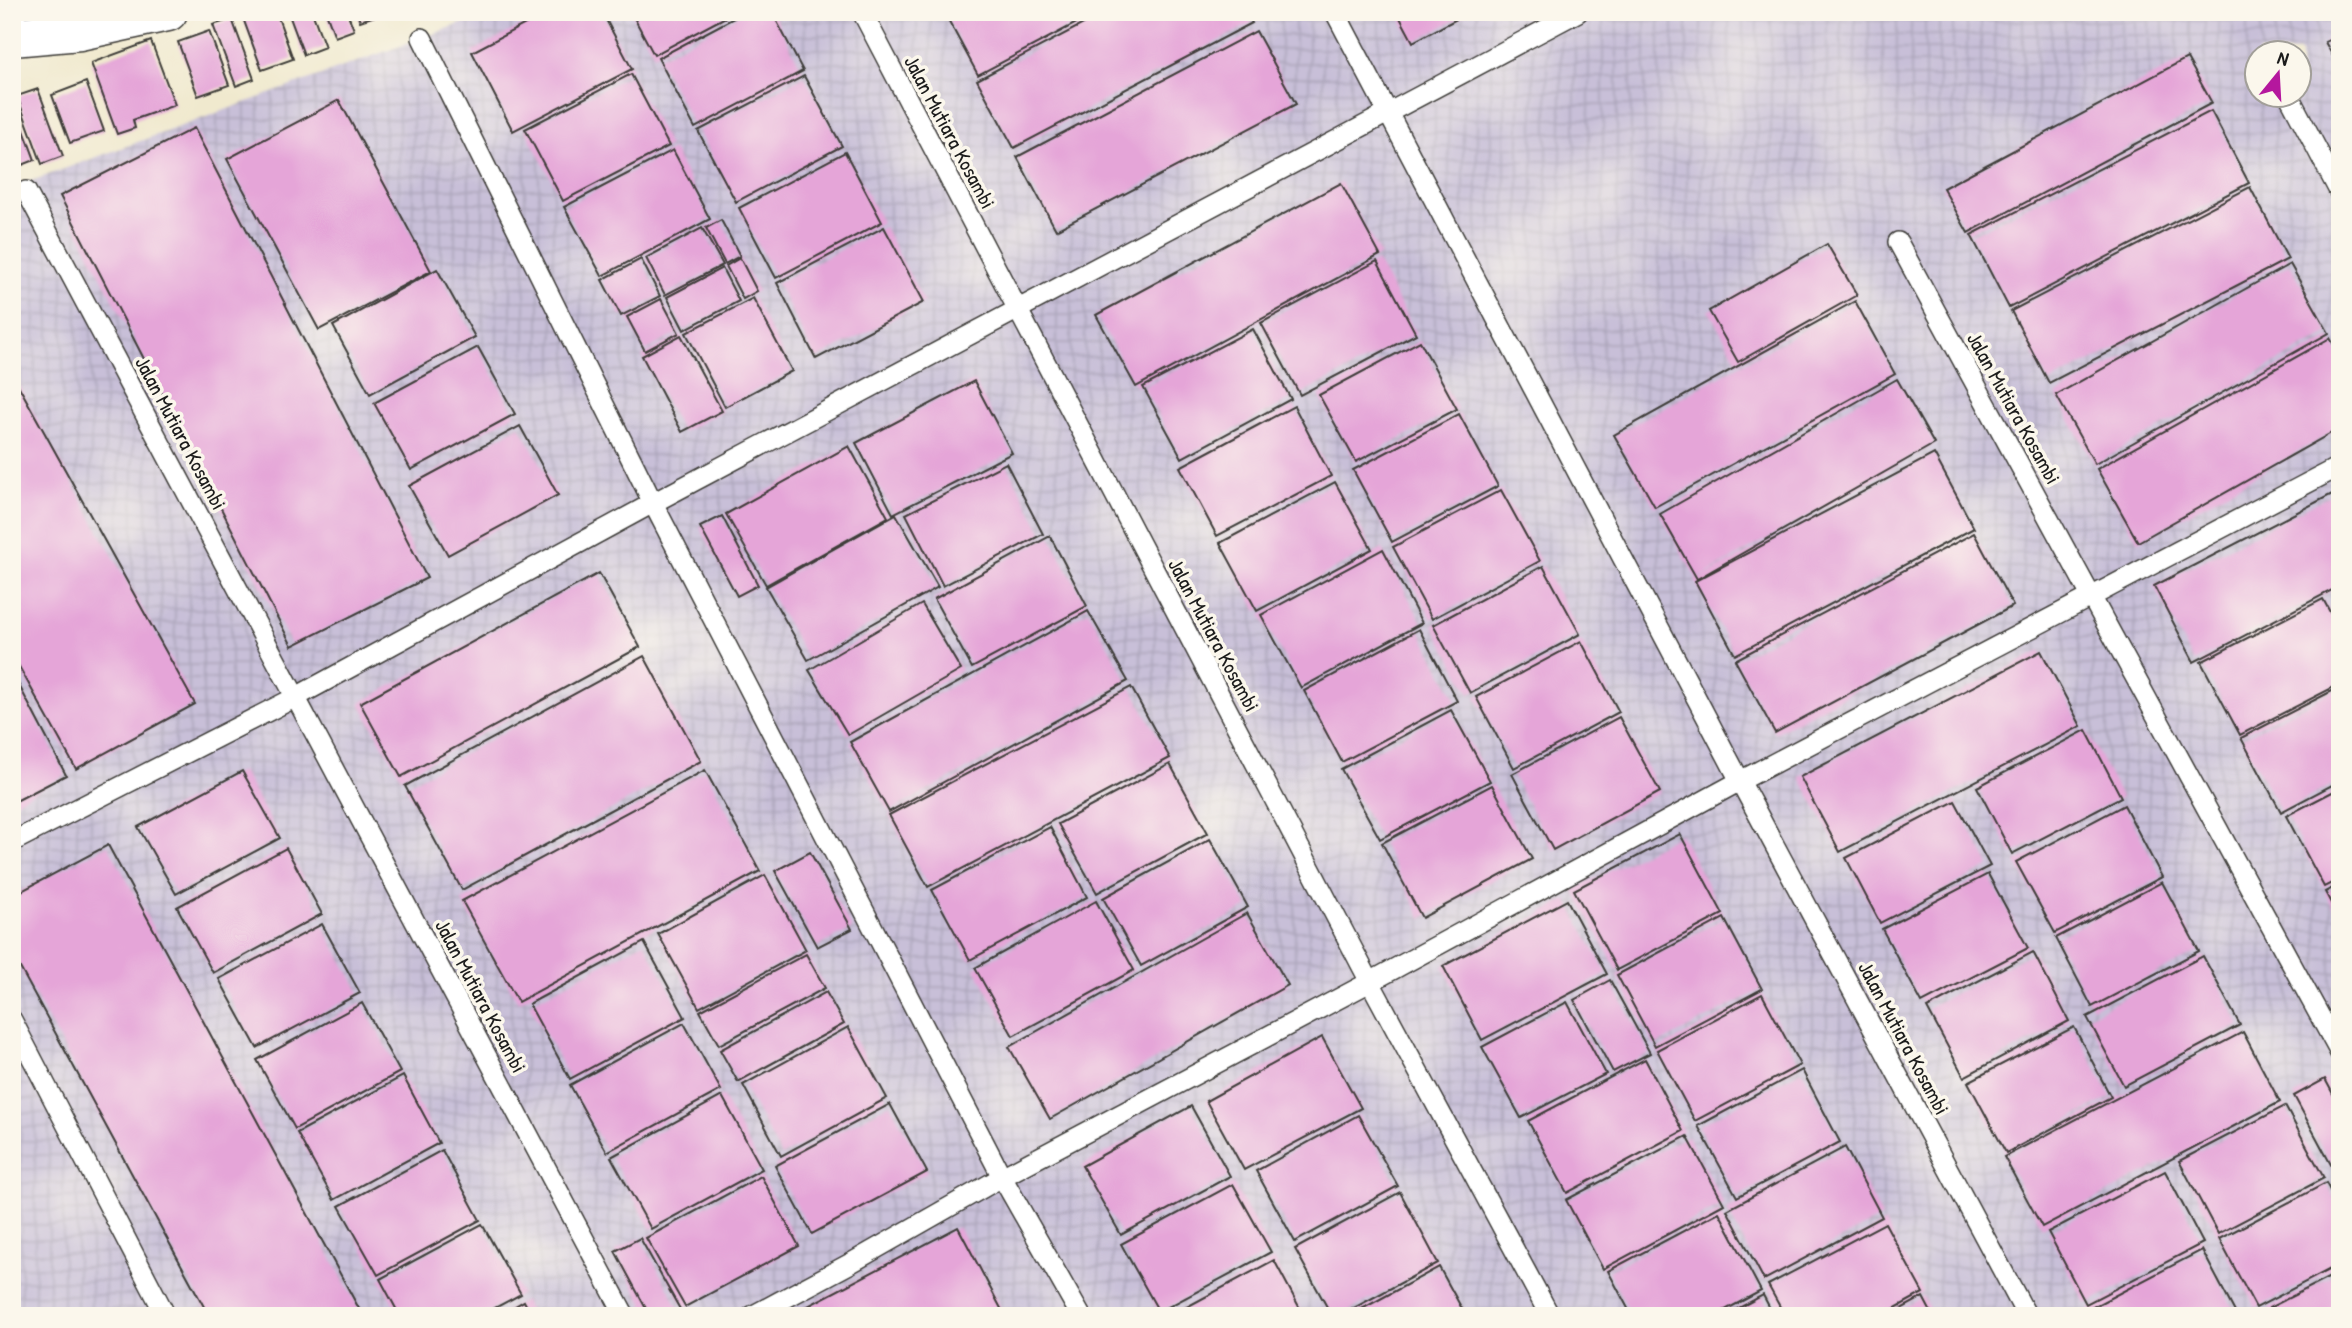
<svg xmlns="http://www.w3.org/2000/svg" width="2352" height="1328" viewBox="0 0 2352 1328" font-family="'Patrick Hand',sans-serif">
  <defs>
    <pattern id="industrial-grid" width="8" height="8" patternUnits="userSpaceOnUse" patternTransform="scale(1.75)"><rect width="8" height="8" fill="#c8bfd8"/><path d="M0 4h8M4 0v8" fill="none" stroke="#aba4b9"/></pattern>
  </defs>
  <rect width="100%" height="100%" fill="#fbf7ec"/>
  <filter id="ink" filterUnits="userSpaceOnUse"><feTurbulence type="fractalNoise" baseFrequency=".0143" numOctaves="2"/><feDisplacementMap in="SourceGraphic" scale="14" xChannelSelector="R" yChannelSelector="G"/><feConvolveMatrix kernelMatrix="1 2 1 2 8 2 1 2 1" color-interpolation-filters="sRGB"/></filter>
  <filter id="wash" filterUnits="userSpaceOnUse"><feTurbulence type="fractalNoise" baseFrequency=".00686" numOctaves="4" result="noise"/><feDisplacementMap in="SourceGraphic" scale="28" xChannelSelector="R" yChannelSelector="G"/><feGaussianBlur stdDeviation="1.57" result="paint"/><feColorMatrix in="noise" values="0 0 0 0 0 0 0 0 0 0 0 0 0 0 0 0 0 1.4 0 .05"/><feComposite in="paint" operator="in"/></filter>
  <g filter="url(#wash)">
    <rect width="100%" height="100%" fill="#f0e9ce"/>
    <path fill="url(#industrial-grid)" fill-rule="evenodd" d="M493 12H2340V1316H12V188ZM2258 52H2300V94H2258Z"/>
    <g id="blocks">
      <g fill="#e5a5d8">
        <path d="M258 12H276L293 59 262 70 243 18Z"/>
        <path d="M288 12H312L325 47 304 55Z"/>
        <path d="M326 12H347L354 30 335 37Z"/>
        <path d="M356 12H384V13L360 21Z"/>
        <path d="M548 12H602L632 69 513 131 472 52Z"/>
        <path d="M631 12H735L654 55Z"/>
        <path d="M745 12H772L803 71 695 128 658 58Z"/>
        <path d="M944 12H1083L1086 18 978 75Z"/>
        <path d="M1106 12H1246L1252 23 1014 148 977 80Z"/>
        <path d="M1397 12H1470L1413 42Z"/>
        <path d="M232 19 254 79 236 86 213 25Z"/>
        <path d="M209 31 229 85 198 96 178 42Z"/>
        <path d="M1256 31 1296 104 1056 230 1017 157Z"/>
        <path d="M2340 35V69L2325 42Z"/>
        <path d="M151 41 175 105 133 120 135 128 117 134 91 63Z"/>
        <path d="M2187 58 2212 103 1968 233 1943 188Z"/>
        <path d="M631 74 669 146 563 201 525 129Z"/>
        <path d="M804 76 842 146 736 202 698 131Z"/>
        <path d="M86 82 104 131 70 143 52 95Z"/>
        <path d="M38 89 63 156 42 164 17 96Z"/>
        <path d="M339 100 431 271 319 330 227 159Z"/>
        <path d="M15 106 35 160 12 169V107Z"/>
        <path d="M2211 111 2249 183 2009 308 1971 235Z"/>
        <path d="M194 128 427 578 292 646 60 196Z"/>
        <path d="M673 150 710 219 602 276 564 207Z"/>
        <path d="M845 152 882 222 776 278 739 208Z"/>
        <path d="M1341 183 1380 255 1136 387 1096 315Z"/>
        <path d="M2250 187 2288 259 2049 383 2011 311Z"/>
        <path d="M721 220 740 256 725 264 706 228Z"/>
        <path d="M884 227 924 302 816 359 777 283Z"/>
        <path d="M702 228 723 265 665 295 646 258Z"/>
        <path d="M1827 244 1857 295 1738 362 1709 311Z"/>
        <path d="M740 258 757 291 743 299 726 266Z"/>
        <path d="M641 259 660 296 621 316 602 280Z"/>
        <path d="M1377 261 1416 334 1300 395 1261 323Z"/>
        <path d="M2290 264 2329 333 2095 464 2056 395Z"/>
        <path d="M722 268 739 301 684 330 667 297Z"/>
        <path d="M437 269 475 337 370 394 333 326Z"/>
        <path d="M753 298 792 371 725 407 686 333Z"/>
        <path d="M661 299 679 333 645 351 627 317Z"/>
        <path d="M1855 301 1895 374 1655 507 1614 435Z"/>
        <path d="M1253 329 1291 399 1182 458 1143 387Z"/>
        <path d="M681 335 722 411 682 432 642 356Z"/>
        <path d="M2330 338 2340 355V428L2138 542 2097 469Z"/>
        <path d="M1420 341 1457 409 1356 462 1319 395Z"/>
        <path d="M478 347 515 414 411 470 374 403Z"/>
        <path d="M12 374 195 704 76 769 12 654Z"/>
        <path d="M1897 379 1934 444 1697 579 1660 514Z"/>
        <path d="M974 381 1012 453 893 514 856 443Z"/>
        <path d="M1294 406 1331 476 1217 536 1180 467Z"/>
        <path d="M1459 414 1498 486 1392 542 1353 470Z"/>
        <path d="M520 426 558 495 448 555 409 486Z"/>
        <path d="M849 446 888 517 766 585 726 514Z"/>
        <path d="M1934 454 1974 528 1735 655 1695 581Z"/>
        <path d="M1006 463 1043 534 943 586 906 514Z"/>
        <path d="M1335 482 1372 549 1257 611 1220 543Z"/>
        <path d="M1501 490 1540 561 1432 619 1393 547Z"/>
        <path d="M2340 490V586L2194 662 2154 586Z"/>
        <path d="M896 514 938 587 808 660 766 587Z"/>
        <path d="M722 516 758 585 737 596 700 527Z"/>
        <path d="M1974 533 2013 606 1775 733 1735 660Z"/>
        <path d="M1050 536 1087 606 972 668 934 599Z"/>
        <path d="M1383 549 1422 623 1301 688 1261 615Z"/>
        <path d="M1543 566 1580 634 1470 693 1433 625Z"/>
        <path d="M599 573 640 647 401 777 360 703Z"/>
        <path d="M2323 599 2340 631V684L2240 735 2201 662Z"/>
        <path d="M922 604 961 670 848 735 809 670Z"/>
        <path d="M1088 611 1128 681 889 812 850 742Z"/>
        <path d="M1419 629 1457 701 1342 762 1304 691Z"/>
        <path d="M1581 641 1619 712 1514 768 1476 697Z"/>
        <path d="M2041 651 2081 726 1840 852 1800 777Z"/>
        <path d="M644 656 701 761 462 890 405 786Z"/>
        <path d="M12 672 66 775 12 803Z"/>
        <path d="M1131 687 1170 758 928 887 889 815Z"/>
        <path d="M2340 687V781L2281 812 2241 738Z"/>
        <path d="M1451 710 1490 781 1380 839 1341 769Z"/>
        <path d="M1619 717 1660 792 1553 850 1512 774Z"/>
        <path d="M2086 730 2121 797 2012 854 1977 787Z"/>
        <path d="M1170 764 1208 833 1097 893 1058 824Z"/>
        <path d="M705 770 760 871 518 1002 462 901Z"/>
        <path d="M242 771 280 838 176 894 138 827Z"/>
        <path d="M1492 785 1532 859 1422 918 1382 843Z"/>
        <path d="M2340 788V879L2324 887 2286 816Z"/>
        <path d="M1955 801 1990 866 1880 923 1846 858Z"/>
        <path d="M2124 805 2162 877 2055 933 2016 862Z"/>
        <path d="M1050 827 1087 897 970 960 932 890Z"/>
        <path d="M1680 834 1723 914 1617 970 1574 890Z"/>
        <path d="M1210 839 1248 907 1141 966 1103 898Z"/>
        <path d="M108 845 275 1154 363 1316H209L196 1292 12 953V896Z"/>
        <path d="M286 848 322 914 213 973 177 907Z"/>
        <path d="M810 852 852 929 817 947 775 871Z"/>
        <path d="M1988 874 2028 948 1922 1003 1882 929Z"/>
        <path d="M765 875 806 950 699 1008 658 934Z"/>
        <path d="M2162 882 2199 951 2092 1007 2056 938Z"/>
        <path d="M2340 884V920L2325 892Z"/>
        <path d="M1567 900 1607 974 1482 1040 1443 966Z"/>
        <path d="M1096 901 1134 970 1013 1036 975 968Z"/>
        <path d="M1247 913 1288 985 1050 1119 1009 1047Z"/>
        <path d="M1724 918 1762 989 1655 1046 1617 975Z"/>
        <path d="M322 924 360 993 257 1048 219 979Z"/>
        <path d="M644 942 685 1017 570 1079 529 1004Z"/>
        <path d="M2033 952 2069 1021 1964 1077 1927 1008Z"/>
        <path d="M806 954 825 988 719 1045 700 1011Z"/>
        <path d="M2203 956 2240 1025 2124 1086 2087 1017Z"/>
        <path d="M1610 980 1650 1053 1613 1072 1574 1000Z"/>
        <path d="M826 992 844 1024 738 1082 720 1050Z"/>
        <path d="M1762 994 1800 1065 1695 1121 1657 1050Z"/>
        <path d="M1567 1002 1606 1074 1521 1118 1482 1047Z"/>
        <path d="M362 1003 400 1072 295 1129 257 1060Z"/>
        <path d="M684 1023 721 1090 607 1152 570 1085Z"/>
        <path d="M848 1027 887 1098 781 1156 743 1085Z"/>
        <path d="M2074 1027 2111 1097 2006 1153 1968 1082Z"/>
        <path d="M2243 1032 2280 1102 2042 1227 2004 1157Z"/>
        <path d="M1322 1037 1361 1108 1244 1170 1206 1101Z"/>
        <path d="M1645 1059 1683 1131 1567 1193 1528 1121Z"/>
        <path d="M1802 1070 1840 1142 1737 1197 1698 1126Z"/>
        <path d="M403 1076 439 1143 334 1200 297 1133Z"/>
        <path d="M2325 1079 2340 1107V1172L2336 1174 2294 1096Z"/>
        <path d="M722 1096 762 1169 651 1229 611 1157Z"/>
        <path d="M890 1104 927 1172 812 1234 775 1166Z"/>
        <path d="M1191 1106 1230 1176 1121 1235 1082 1166Z"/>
        <path d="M2285 1106 2324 1178 2218 1234 2179 1161Z"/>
        <path d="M1358 1115 1398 1186 1295 1242 1256 1171Z"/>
        <path d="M1687 1136 1724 1204 1603 1269 1566 1200Z"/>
        <path d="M1845 1147 1882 1217 1764 1280 1727 1210Z"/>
        <path d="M442 1150 480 1220 378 1275 339 1206Z"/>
        <path d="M2165 1171 2203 1243 2086 1304 2048 1232Z"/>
        <path d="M761 1176 799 1246 685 1307 646 1238Z"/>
        <path d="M2326 1183 2340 1209V1264L2256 1308 2219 1239Z"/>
        <path d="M1233 1184 1271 1252 1159 1312 1121 1244Z"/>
        <path d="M1400 1192 1438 1263 1339 1316H1332L1295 1249Z"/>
        <path d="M1719 1212 1761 1291 1714 1316H1632L1608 1271Z"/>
        <path d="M1885 1223 1923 1293 1881 1316H1785L1768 1285Z"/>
        <path d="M482 1224 521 1294 480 1316H400L380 1279Z"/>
        <path d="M958 1227 1005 1316H789Z"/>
        <path d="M640 1238 681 1311 673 1316H650L615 1251Z"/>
        <path d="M2202 1250 2237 1316H2093L2089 1309Z"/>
        <path d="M1274 1260 1304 1316H1170Z"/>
        <path d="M1439 1267 1466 1316H1349Z"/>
        <path d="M2340 1272V1316H2273L2269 1308Z"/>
        <path d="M1763 1295 1774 1316H1724Z"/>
        <path d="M1923 1297 1933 1316H1888Z"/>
        <path d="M524 1301 532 1316H498Z"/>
      </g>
    </g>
  </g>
  <g filter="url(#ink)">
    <use href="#blocks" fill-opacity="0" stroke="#3c3b37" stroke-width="2"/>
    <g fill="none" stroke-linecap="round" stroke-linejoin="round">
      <defs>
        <g id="service">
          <path d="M862 12 1370 982 1550 1316"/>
          <path d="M1335 12 1740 781 2027 1316"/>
          <path d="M422 38 653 503 1002 1177 1081 1316"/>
          <path d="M2288 94 2340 193"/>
          <path d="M26 191 625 1316"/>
          <path d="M1898 242 2340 1053"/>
          <path d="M12 842 296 697 653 503 1578 12"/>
          <path d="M12 1020 166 1316"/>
          <path d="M752 1316 851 1263 1002 1177 1370 982 1740 781 2340 466"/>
        </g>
        <path id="minor" d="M12 37 80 31 168 12"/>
      </defs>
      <use href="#service" stroke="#3c3b37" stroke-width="22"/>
      <use href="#minor" stroke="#3c3b37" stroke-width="41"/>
      <use href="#service" stroke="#fff" stroke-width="19"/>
      <use href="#minor" stroke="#fff" stroke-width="38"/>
    </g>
  </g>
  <g text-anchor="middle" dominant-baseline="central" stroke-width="7" stroke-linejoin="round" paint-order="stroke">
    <g font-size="21" fill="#1c1c1c" stroke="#fbf7ec">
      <text transform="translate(950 132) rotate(62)">Jalan Mutiara Kosambi</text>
      <text transform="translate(2014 408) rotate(61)">Jalan Mutiara Kosambi</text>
      <text transform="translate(181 433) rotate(62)">Jalan Mutiara Kosambi</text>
      <text transform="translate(1214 635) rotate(62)">Jalan Mutiara Kosambi</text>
      <text transform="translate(481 996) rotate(62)">Jalan Mutiara Kosambi</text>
      <text transform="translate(1904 1038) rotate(62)">Jalan Mutiara Kosambi</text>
    </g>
  </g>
  <rect width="2352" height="1328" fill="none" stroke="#fbf7ec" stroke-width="42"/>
  <g transform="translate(2278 74) rotate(18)"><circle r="33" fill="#fbf7ec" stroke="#a29f99" stroke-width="2"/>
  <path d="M0-5L12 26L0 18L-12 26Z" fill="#b5179e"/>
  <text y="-10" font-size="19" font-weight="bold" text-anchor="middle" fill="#1c1c1c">N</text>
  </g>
</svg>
